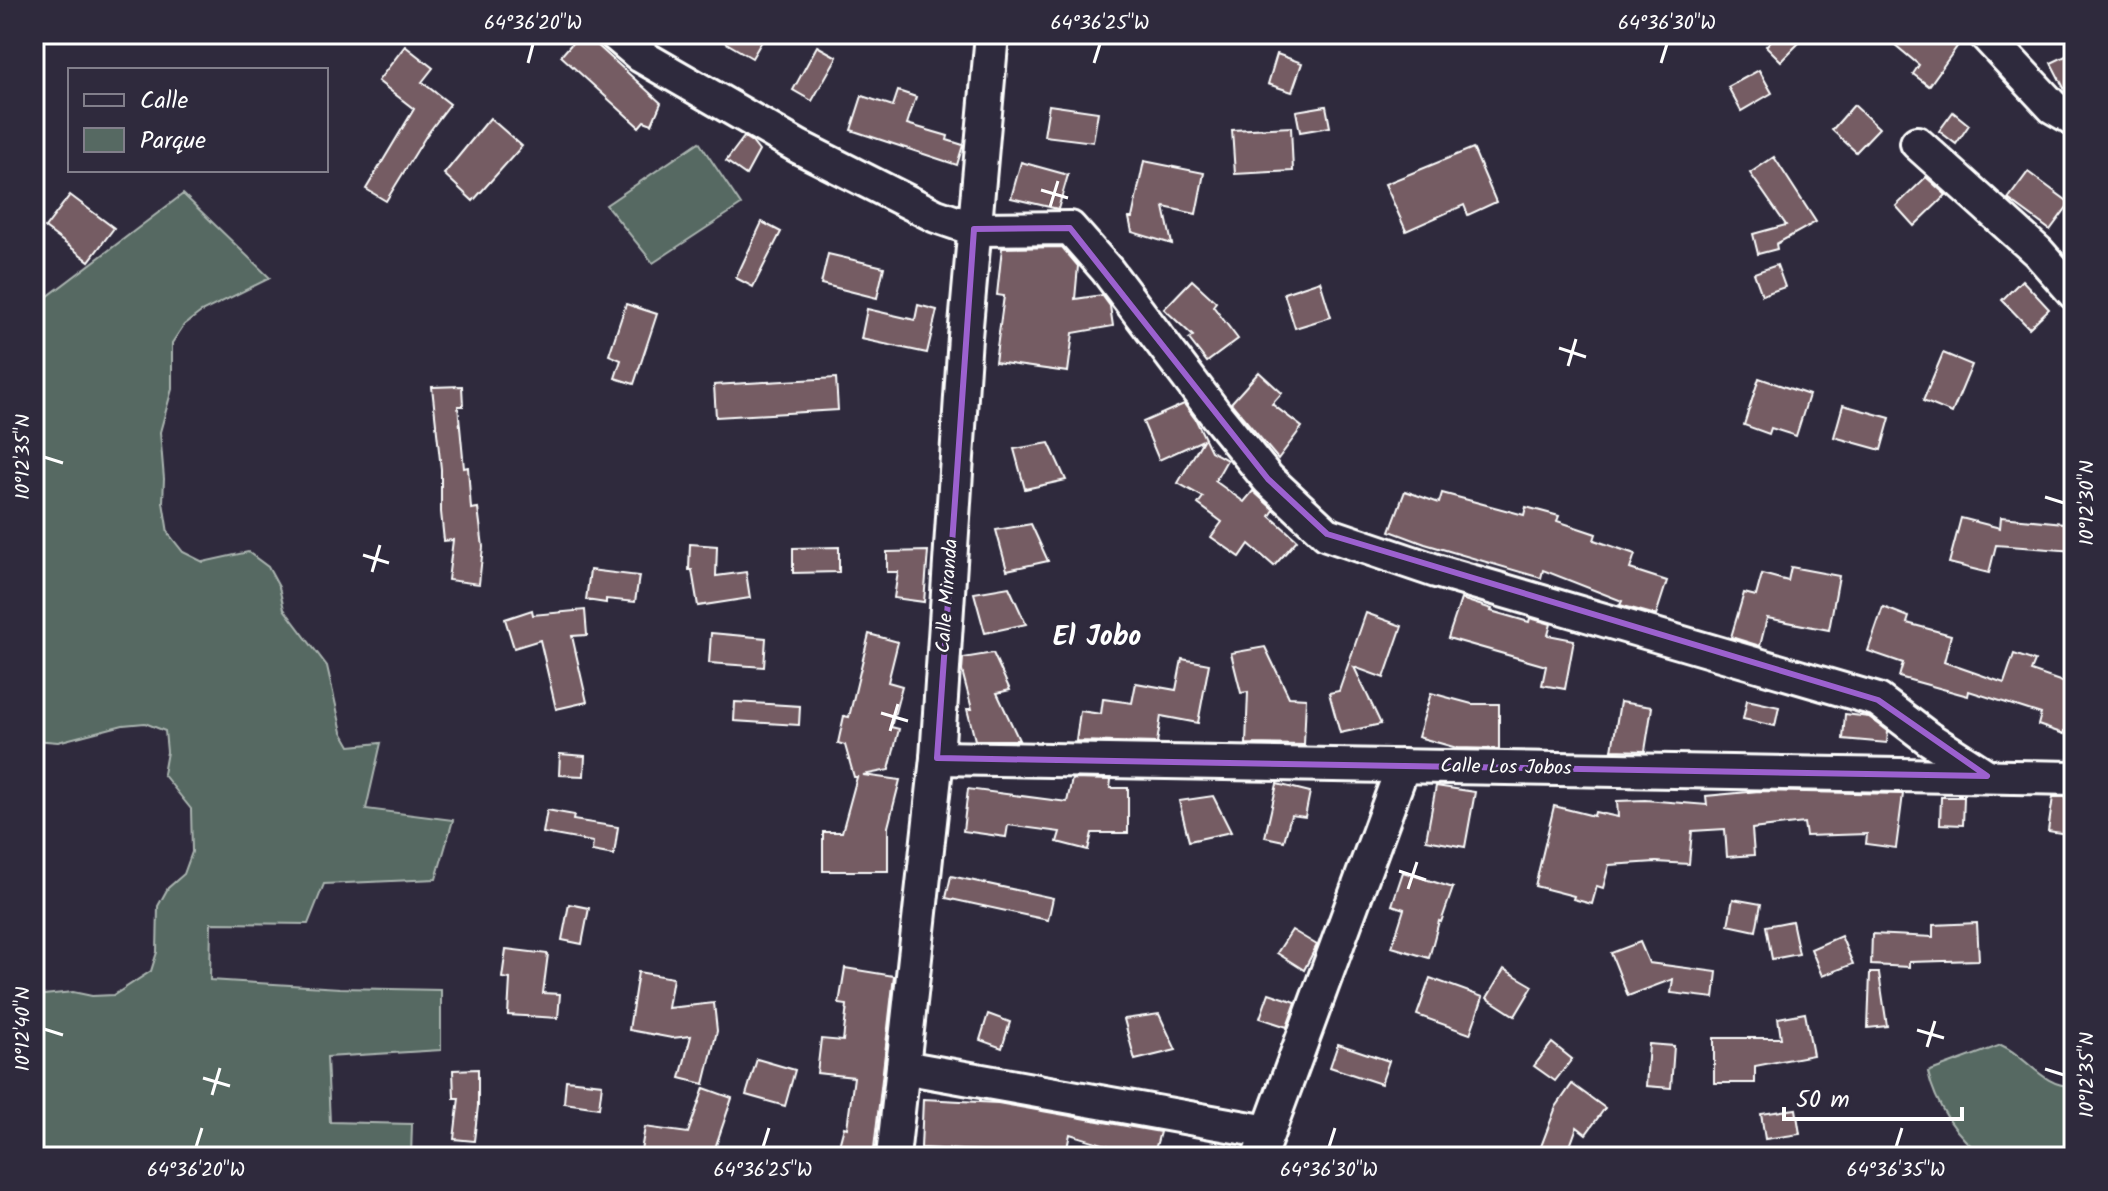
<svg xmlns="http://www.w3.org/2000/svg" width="2108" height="1191" viewBox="0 0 2108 1191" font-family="Kalam,sans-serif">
  <rect width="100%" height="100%" fill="#2f2a3d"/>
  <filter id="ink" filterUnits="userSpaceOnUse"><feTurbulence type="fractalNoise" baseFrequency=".0125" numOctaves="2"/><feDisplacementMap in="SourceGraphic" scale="16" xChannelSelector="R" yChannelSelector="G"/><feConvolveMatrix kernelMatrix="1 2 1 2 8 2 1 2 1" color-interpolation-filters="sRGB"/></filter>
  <g filter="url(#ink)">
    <g fill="#566962" stroke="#aab4b0" stroke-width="2">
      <path d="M699 142 741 205 653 263 606 205Z"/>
      <path d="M183 194 270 278 201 312 184 325 172 343V389L160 432 164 479 163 502 168 533 183 552 203 562 248 552 268 567 279 587 284 609 327 666 342 732 350 746 381 743 366 809 453 820 436 879 324 884 308 924 211 923 210 980 340 988 441 990V1050L327 1057 330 1122 412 1124 411 1157H34V996L73 992 92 996 114 995 151 971 157 952 158 906 168 888 184 874 192 852 191 809 163 774 167 752 165 731 145 723 123 725 58 742 34 740V314L43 300Z"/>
      <path d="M2001 1045C2027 1056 2043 1088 2074 1086V1157H1985C1957 1138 1935 1104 1928 1072Z"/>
    </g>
    <g fill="#745c63" stroke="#fff" stroke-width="2">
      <path d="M580 34H585L661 103 652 124 644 121 639 127 561 56Z"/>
      <path d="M711 34H766L752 58Z"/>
      <path d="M1777 34H1808L1781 61 1766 46Z"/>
      <path d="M1882 34H1966L1929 86 1913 74 1919 65Z"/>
      <path d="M405 46 433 68 422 82 450 104 426 136 386 201 366 189 414 109 378 81Z"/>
      <path d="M817 46 837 57 812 101 793 90Z"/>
      <path d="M2074 52V97L2066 92 2051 63Z"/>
      <path d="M1277 54 1302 63 1292 92 1268 84Z"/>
      <path d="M1759 70 1772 93 1741 111 1728 87Z"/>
      <path d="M898 91 916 97 907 124 948 136 947 140 963 145 957 165 851 130 862 96 893 106Z"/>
      <path d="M1049 105 1098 112 1093 142 1044 136Z"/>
      <path d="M1854 105 1879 128 1856 152 1832 130Z"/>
      <path d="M1326 106 1330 127 1300 132 1296 111Z"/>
      <path d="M1953 112 1969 125 1956 144 1939 131Z"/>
      <path d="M490 118 522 146 473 201 444 174Z"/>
      <path d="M1291 127 1293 171 1235 174 1232 130Z"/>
      <path d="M744 137 752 142 759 151 746 175 726 161Z"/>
      <path d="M1473 148 1496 202 1468 215 1464 205 1406 231 1385 184Z"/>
      <path d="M1774 157 1816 222 1776 244 1777 249 1758 254 1753 234 1786 225 1750 173Z"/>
      <path d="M1144 161 1204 173 1196 214 1164 207 1172 244 1132 232 1129 218H1132Z"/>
      <path d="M1021 162 1068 175 1058 209 1011 198Z"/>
      <path d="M2028 172 2070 203 2050 230 2008 199Z"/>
      <path d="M1926 177 1946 195 1914 226 1896 206Z"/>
      <path d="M70 195 114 228 89 261 45 228Z"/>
      <path d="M762 222 781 232 753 287 736 278Z"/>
      <path d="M1062 247 1078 266 1075 299 1102 295 1110 306 1113 326 1073 333 1068 372 995 362 1004 296 997 295 1002 248Z"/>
      <path d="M828 254 884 267 877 298 821 284Z"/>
      <path d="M1777 265 1785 287 1762 295 1754 273Z"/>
      <path d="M1192 280 1216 302 1213 306 1238 339 1207 362 1189 339 1193 336 1164 309Z"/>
      <path d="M2022 280 2049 309 2029 328 2002 300Z"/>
      <path d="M1320 281 1331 317 1295 328 1284 293Z"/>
      <path d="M626 304 657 314 634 384 615 378 621 360 609 355Z"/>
      <path d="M918 305 937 310 927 353 861 339 867 309 915 320Z"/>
      <path d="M1943 353 1972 365 1952 413 1923 401Z"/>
      <path d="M1259 372 1282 393 1272 404 1302 427 1278 459 1231 403Z"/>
      <path d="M836 378 838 410 716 417 714 385Z"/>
      <path d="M1759 378 1809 395 1796 436 1771 428 1769 434 1744 425Z"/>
      <path d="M462 386 463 406H458L464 468 468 467 471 509 478 508 483 547 479 584 448 580 453 540 444 541 441 512V469L432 387Z"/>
      <path d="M1184 404 1196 420 1211 451 1227 460 1215 481 1244 502 1253 491 1274 510 1270 516 1297 540 1274 566 1249 544 1240 557 1211 537 1222 522 1198 504 1203 497 1178 483 1203 440 1159 460 1143 422Z"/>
      <path d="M1843 405 1890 418 1881 450 1834 437Z"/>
      <path d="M1049 443 1066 480 1025 489 1014 449Z"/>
      <path d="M1405 491 1439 503 1442 493 1524 515 1526 507 1559 516 1557 521 1596 534 1594 540 1635 554 1630 569 1667 581 1656 615 1620 605 1622 601 1543 570 1541 578 1425 544 1390 531Z"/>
      <path d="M2001 517 2074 524V551L1996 545 1989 573 1949 563 1961 518 2000 528Z"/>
      <path d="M1031 524 1048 561 1007 570 996 530Z"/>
      <path d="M690 544 717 546 716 576 746 572 750 598 698 606 692 570H689Z"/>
      <path d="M839 547V572L793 573V548Z"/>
      <path d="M928 551 924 602 894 598 898 572H887V552Z"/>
      <path d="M1791 567 1839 576 1829 630 1767 618 1760 646 1731 637 1744 593 1756 596 1762 574 1788 581Z"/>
      <path d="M590 570 639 576 635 602 606 599V603L586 600Z"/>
      <path d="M1009 587 1026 624 985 633 974 593Z"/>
      <path d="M1461 599 1492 609 1491 611 1529 622 1530 618 1551 624 1548 635 1574 640 1565 689 1542 685 1546 666 1448 638Z"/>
      <path d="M1883 607 1909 617 1907 623 1951 635 1944 662 2004 683 2014 654 2035 661 2031 671 2074 686V734L2064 731V734L2038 725 2041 714 1969 691 1968 696 1899 677 1903 663 1868 651Z"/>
      <path d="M532 610 533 615 585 610 587 635 572 636 587 702 556 709 540 640 514 648 505 619Z"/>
      <path d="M1366 613 1402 626 1384 678 1354 667 1381 724 1340 733 1329 693 1339 691Z"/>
      <path d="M711 633 766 638 764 667 709 663Z"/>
      <path d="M869 634 898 642 888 682 902 686 891 727 899 729 889 770 863 775 900 780 888 827V871H823V832H842L857 777H854L845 745 838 743 844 716 849 717Z"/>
      <path d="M1265 647 1289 697 1306 698 1304 745 1246 744 1248 692 1241 693 1231 653Z"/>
      <path d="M993 653 1010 690 997 693 1019 740H975L967 709H972L962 671 963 658Z"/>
      <path d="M1182 659 1209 664 1198 723 1161 716 1157 743 1076 741 1080 711 1101 714 1103 699 1132 703 1136 683 1176 690Z"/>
      <path d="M1431 693 1472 704H1499V749L1457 748 1418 737Z"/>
      <path d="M1747 700 1779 707 1775 726 1743 719Z"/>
      <path d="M735 702 800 706 799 725 734 721Z"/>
      <path d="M1620 702 1652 707 1645 751 1612 750Z"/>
      <path d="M1845 714 1869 717 1888 731 1887 743 1843 739Z"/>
      <path d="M560 754 585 756 584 776 559 775Z"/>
      <path d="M1072 779 1111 780 1110 788H1128V833H1092L1088 850 1057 842 1060 832 1008 825 1006 837 963 831 968 789 1067 802Z"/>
      <path d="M1277 784 1310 792 1305 817 1291 815 1284 841 1265 837Z"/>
      <path d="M1436 786 1475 792 1465 847 1426 840Z"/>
      <path d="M1759 791 1903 794 1896 848 1866 844 1867 834 1806 836 1804 823 1752 829 1754 855 1727 857 1725 829 1692 831 1689 864 1656 862 1609 865 1603 888 1597 886 1592 904 1573 899 1574 896 1535 886 1554 806 1594 816 1595 812 1618 817 1617 801 1645 800 1707 805 1706 796Z"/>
      <path d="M1213 796 1231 832 1189 841 1179 801Z"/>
      <path d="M1941 797H1964L1963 825 1940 824Z"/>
      <path d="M2053 797H2074V835L2048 831Z"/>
      <path d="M547 810 574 815 573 820 618 827 614 855 592 851 593 842 543 833Z"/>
      <path d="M1403 872 1453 888 1441 922 1439 921 1429 958 1392 947 1404 909 1392 905Z"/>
      <path d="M951 876 1053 898 1048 920 946 898Z"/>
      <path d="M1733 899 1761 904 1756 931 1728 925Z"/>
      <path d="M569 904 589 908 582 944 562 940Z"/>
      <path d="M1792 921 1799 954 1772 959 1766 926Z"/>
      <path d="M1977 923 1979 960 1909 962V967L1871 965 1872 934 1933 937V925Z"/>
      <path d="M1292 930 1317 945 1304 970 1277 953Z"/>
      <path d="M1841 936 1853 964 1822 976 1811 949Z"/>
      <path d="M1640 942 1649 963 1717 972 1714 998 1671 993 1673 979 1628 996 1611 953Z"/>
      <path d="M506 949 548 954 543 993 560 994 558 1018 508 1015 510 979 502 978Z"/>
      <path d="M845 968 894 976 873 1157H836L844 1127 847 1128 854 1077 817 1073 821 1039 843 1041 847 1005 839 1004Z"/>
      <path d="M1504 969 1533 986 1515 1016 1487 998Z"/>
      <path d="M638 972 673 978 668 1008 714 1003 717 1031 704 1084 680 1078 691 1036 672 1038 629 1030Z"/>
      <path d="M1870 973H1879L1887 1026 1868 1028Z"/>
      <path d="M1430 978 1483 997 1470 1034 1417 1015Z"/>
      <path d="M1269 993 1296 1002 1287 1027 1260 1018Z"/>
      <path d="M1805 1013 1813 1055 1755 1066V1083H1714V1038H1781L1778 1018Z"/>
      <path d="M988 1014 1010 1022 1002 1048 980 1040Z"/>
      <path d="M1159 1014 1176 1050 1135 1060 1124 1019Z"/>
      <path d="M1552 1043 1572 1059 1555 1081 1534 1066Z"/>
      <path d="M1338 1044 1389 1061 1381 1084 1330 1067Z"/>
      <path d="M1649 1044 1674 1046 1671 1088 1646 1086Z"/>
      <path d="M757 1059 795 1070 785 1106 746 1095Z"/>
      <path d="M478 1069V1106L474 1141 454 1139 459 1098H454L453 1070Z"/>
      <path d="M566 1080 602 1084 599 1108 564 1103Z"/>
      <path d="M1572 1084 1605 1108 1586 1134 1577 1127 1566 1157H1537L1556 1107Z"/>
      <path d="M704 1088 732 1098 712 1157H681L641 1151 645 1127 688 1133Z"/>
      <path d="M923 1099 998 1103 1160 1132 1153 1157H1106L1109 1146 1070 1134 1065 1157H1003L982 1151 921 1148Z"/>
      <path d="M1796 1109 1800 1134 1765 1139 1761 1114Z"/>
    </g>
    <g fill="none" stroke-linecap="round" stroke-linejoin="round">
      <defs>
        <g id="minor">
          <path d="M615 34 641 56 799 147 936 216 974 229 1070 228 1107 270 1217 416 1268 479 1327 534 1436 571 1878 700 1928 738 1987 776"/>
          <path d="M1985 34 2053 107 2074 119"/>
          <path d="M1917 143 2038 252 2074 293"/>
          <path d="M937 758 2074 778"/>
          <path d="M903 1067 1268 1132"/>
          <path d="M893 1157 937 758 965 337 992 34"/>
          <path d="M1259 1157 1403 766"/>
        </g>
      </defs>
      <use href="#minor" stroke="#fff" stroke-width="38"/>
      <use href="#minor" stroke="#2f2a3d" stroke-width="32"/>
    </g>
  </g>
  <path fill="none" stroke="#9c61cf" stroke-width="6" stroke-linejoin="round" d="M1070 228 1268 479 1327 534 1878 700 1987 776 937 758 974 229Z"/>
  <path fill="none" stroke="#fff" stroke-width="3" d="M528 63 533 44M1094 63 1100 44M1661 63 1667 44M1041 190 1068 198M1050 207 1058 181M1559 348 1586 357M1568 366 1576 339M44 457 63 463M2045 497 2064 503M363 555 389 563M372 572 380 545M881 713 908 721M890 731 898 704M1399 871 1426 880M1408 889 1417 862M44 1029 63 1035M1917 1030 1944 1038M1927 1047 1935 1021M2045 1069 2064 1075M203 1078 230 1086M212 1095 220 1068M196 1147 202 1128M763 1147 769 1128M1329 1147 1335 1128M1896 1147 1902 1128"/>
  <g text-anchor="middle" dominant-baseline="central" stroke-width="6" stroke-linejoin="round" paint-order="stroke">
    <g font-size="20" fill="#fff" stroke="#2f2a3d">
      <text transform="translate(948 596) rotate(-86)">Calle Miranda</text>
      <text transform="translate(1506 768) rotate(1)">Calle Los Jobos</text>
    </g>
    <g font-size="28" font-weight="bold" fill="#fff" stroke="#2f2a3d">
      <text x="1097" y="637">El Jobo</text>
    </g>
  </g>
  <rect width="2108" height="1191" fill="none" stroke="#2f2a3d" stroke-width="88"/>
  <rect x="68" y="68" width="260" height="104" fill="#2f2a3d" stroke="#827f8b" stroke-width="2"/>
  <rect x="84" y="94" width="40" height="12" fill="#2f2a3d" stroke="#827f8b" stroke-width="2"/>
  <text x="140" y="108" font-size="24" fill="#ffffff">Calle</text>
  <rect x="84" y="128" width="40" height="24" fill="#566962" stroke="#827f8b" stroke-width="2"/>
  <text x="140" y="148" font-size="24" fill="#ffffff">Parque</text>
  <path d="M1784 1107v12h178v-12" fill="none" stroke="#ffffff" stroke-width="4"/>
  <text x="1796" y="1107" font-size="24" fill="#ffffff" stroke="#2f2a3d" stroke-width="6" paint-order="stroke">50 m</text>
  <rect x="44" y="44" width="2020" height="1103" fill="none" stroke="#fff" stroke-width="3"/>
  <g font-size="20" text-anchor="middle" fill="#fff">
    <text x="533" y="29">64°36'20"W</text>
    <text x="1100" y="29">64°36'25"W</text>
    <text x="1667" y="29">64°36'30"W</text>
    <text transform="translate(22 457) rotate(-90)" y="7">10°12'35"N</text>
    <text transform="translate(2086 503) rotate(-90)" y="7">10°12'30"N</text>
    <text transform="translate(22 1029) rotate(-90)" y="7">10°12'40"N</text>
    <text transform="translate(2086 1075) rotate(-90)" y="7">10°12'35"N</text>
    <text x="196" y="1176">64°36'20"W</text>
    <text x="763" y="1176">64°36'25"W</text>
    <text x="1329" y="1176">64°36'30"W</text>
    <text x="1896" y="1176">64°36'35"W</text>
  </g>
</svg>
